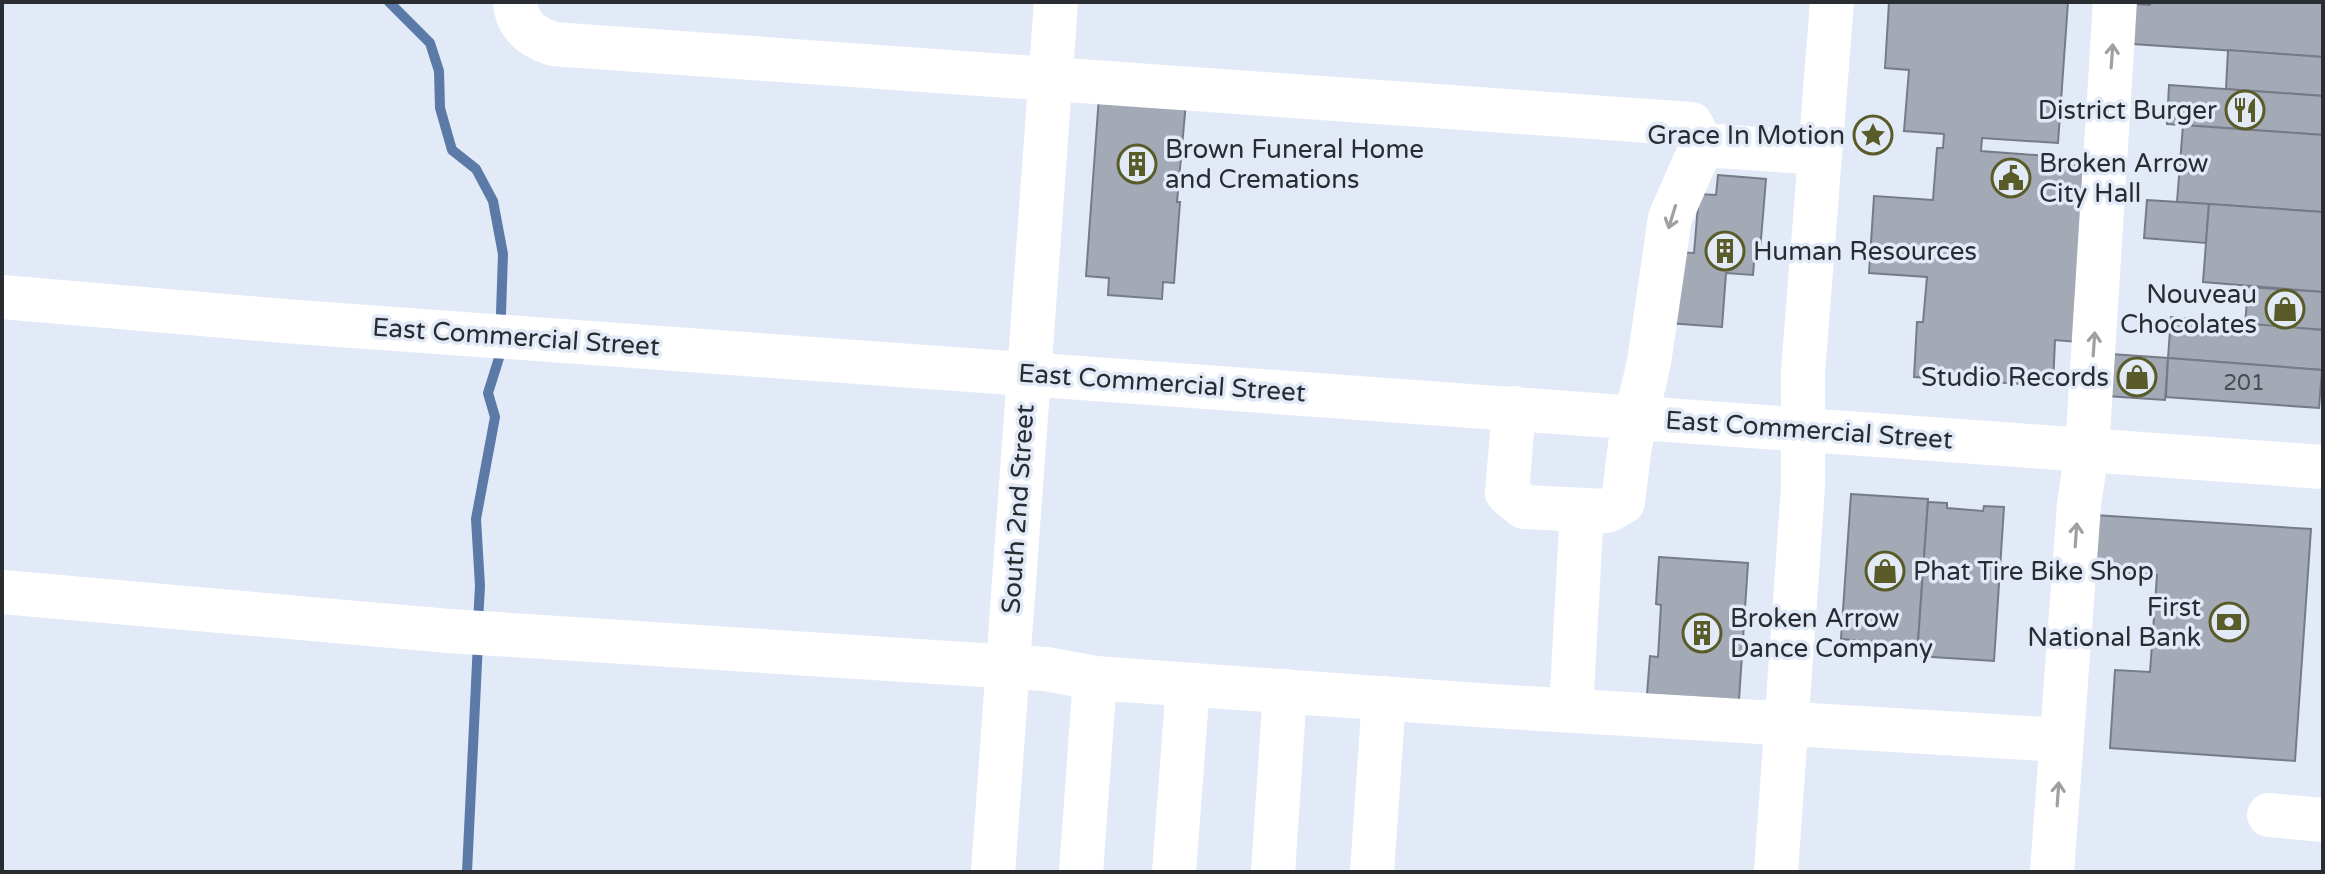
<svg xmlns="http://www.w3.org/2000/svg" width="2325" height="874" viewBox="0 0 2325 874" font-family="'Varela Round',sans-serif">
  <rect width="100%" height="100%" fill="#e2eaf7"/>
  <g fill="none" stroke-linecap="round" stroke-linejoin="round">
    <g stroke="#5c7aa7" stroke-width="10">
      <path d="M389 2 430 43 439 71 440 108 452 150 476 169 493 201 503 254 501 313"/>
      <path d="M478 622 480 586 476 519 495 417 488 393 499 358"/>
      <path d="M467 872 478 642"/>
    </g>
  </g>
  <g fill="#a3aab6" stroke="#757c87" stroke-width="2">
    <path d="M1889 2H2068L2058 143 1982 138 1981 151 2090 159 2077 342 2055 340 2053 386 1914 377 1917 322H1923L1927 277 1869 273 1874 196 1933 200 1937 148H1943L1944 134 1904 131 1909 70 1885 68Z"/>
    <path d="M2151 2H2323V57L2133 44 2136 4 2150 5Z"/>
    <path d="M2228 50 2323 57V96L2226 89Z"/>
    <path d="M2169 85 2323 96V135L2167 124Z"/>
    <path d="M1099 96 1186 102 1177 202H1180L1174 283 1163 282 1162 299 1108 295 1109 278 1086 276Z"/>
    <path d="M2183 125 2323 135V212L2177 202Z"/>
    <path d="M1718 175 1766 179 1760 251H1755L1753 275 1726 273 1722 327 1668 323 1673 252 1694 253 1699 194 1716 195Z"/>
    <path d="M2147 200 2209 204 2206 243 2144 238Z"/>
    <path d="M2209 204 2323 212V292L2203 282Z"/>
    <path d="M2248 287 2323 292V330L2245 325Z"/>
    <path d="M2171 317 2323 330 2322 370 2168 358Z"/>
    <path d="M2110 354 2168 358 2165 400 2106 396Z"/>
    <path d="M2168 358 2322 370 2319 408 2166 397Z"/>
    <path d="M1851 494 1928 499 1917 656 1884 654 1885 643 1841 639Z"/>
    <path d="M1928 502 1947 503V508L1983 511 1984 506 2004 507 1994 661 1917 656Z"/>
    <path d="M2094 515 2311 529 2295 761 2110 748 2115 670 2150 672 2157 575 2091 571Z"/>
    <path d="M1659 557 1748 563 1739 700 1647 694 1650 656 1658 657 1661 605 1656 604Z"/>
  </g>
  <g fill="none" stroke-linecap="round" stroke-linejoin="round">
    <g stroke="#fff" stroke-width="44">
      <path d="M515 2C517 26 532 37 553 44L1691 124 1702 145 1820 153"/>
      <path d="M2 297 284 321 2323 467"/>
      <path d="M1514 408 1507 493 1524 507 1607 511 1623 502 1630 445 1649 362 1670 218 1702 145"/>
      <path d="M2 592 449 631 1046 669 1095 678 1492 706 2061 740"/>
      <path d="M1571 710 1582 510"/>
      <path d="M2269 815 2323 820"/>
      <path d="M993 872 1056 2"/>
      <path d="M1081 872 1095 678"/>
      <path d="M1174 872 1188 685"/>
      <path d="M1273 872 1285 691"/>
      <path d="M1372 872 1384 698"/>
      <path d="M1776 872 1803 487V372L1832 2"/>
      <path d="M2052 872 2079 505 2087 450 2115 2"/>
    </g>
  </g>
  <defs><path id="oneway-shaft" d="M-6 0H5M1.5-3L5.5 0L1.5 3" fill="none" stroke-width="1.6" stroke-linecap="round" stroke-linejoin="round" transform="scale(2)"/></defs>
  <g stroke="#9fa0a2">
    <use href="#oneway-shaft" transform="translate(2112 56) rotate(-86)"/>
    <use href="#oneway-shaft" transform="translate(1672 217) rotate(107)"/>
    <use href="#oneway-shaft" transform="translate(2094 344) rotate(-86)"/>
    <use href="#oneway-shaft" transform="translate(2076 535) rotate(-86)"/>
    <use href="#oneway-shaft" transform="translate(2058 794) rotate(-86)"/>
  </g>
  <defs>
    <symbol id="restaurant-ring" viewBox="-11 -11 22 22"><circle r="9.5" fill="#e2eaf7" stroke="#595c29" stroke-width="1.5"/><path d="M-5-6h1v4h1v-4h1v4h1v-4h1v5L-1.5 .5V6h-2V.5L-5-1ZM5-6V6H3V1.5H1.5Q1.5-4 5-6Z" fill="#595c29"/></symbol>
    <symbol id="sight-ring" viewBox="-11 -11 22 22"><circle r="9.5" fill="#e2eaf7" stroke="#595c29" stroke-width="1.5"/><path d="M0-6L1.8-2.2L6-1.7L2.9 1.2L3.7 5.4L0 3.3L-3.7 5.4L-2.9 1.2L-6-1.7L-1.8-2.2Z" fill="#595c29"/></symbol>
    <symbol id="building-ring" viewBox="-11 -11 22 22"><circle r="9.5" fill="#e2eaf7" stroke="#595c29" stroke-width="1.5"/><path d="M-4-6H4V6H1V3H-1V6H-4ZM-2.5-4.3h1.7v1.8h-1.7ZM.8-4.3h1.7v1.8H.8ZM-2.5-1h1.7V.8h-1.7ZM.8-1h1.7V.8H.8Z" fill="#595c29"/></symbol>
    <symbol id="civic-ring" viewBox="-11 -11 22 22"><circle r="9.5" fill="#e2eaf7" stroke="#595c29" stroke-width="1.5"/><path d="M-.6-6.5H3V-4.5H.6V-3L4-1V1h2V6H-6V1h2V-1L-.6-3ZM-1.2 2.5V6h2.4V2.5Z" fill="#595c29"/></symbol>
    <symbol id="shop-ring" viewBox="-11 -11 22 22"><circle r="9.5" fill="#e2eaf7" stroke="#595c29" stroke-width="1.5"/><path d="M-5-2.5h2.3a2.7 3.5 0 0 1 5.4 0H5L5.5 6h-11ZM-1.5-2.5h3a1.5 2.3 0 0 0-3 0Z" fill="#595c29"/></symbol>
    <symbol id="bank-ring" viewBox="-11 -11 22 22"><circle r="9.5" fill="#e2eaf7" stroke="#595c29" stroke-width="1.5"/><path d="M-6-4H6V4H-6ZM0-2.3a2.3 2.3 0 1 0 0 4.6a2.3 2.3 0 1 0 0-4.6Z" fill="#595c29"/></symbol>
  </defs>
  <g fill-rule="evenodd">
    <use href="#restaurant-ring" x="2223" y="88" width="44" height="44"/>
    <use href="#sight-ring" x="1851" y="113" width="44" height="44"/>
    <use href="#building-ring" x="1115" y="142" width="44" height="44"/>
    <use href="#civic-ring" x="1989" y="156" width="44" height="44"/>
    <use href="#building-ring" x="1703" y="229" width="44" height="44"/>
    <use href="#shop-ring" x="2263" y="287" width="44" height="44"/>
    <use href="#shop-ring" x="2115" y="355" width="44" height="44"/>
    <use href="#shop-ring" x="1863" y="549" width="44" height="44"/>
    <use href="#bank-ring" x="2207" y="600" width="44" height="44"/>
    <use href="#building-ring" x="1680" y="611" width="44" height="44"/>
  </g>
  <g text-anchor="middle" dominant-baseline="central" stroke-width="7" stroke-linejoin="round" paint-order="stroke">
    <g font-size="22" fill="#484c52">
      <text x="2244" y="383">201</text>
    </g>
    <g font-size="26" fill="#292c31" stroke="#e2eaf7" text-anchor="end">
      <text x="2217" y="110">District Burger</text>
      <text x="1845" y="135">Grace In Motion</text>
      <text x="1165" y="149" text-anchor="start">Brown Funeral Home<tspan x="1165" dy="30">and Cremations</tspan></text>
      <text x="2039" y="163" text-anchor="start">Broken Arrow<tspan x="2039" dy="30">City Hall</tspan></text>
      <text x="1753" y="251" text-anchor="start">Human Resources</text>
      <text x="2257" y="294">Nouveau<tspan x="2257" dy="30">Chocolates</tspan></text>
      <text x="2109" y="377">Studio Records</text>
      <text x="1913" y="571" text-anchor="start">Phat Tire Bike Shop</text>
      <text x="2201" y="607">First<tspan x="2201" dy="30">National Bank</tspan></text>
      <text x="1730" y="618" text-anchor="start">Broken Arrow<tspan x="1730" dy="30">Dance Company</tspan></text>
    </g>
    <g font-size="26" fill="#292c31" stroke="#e2eaf7">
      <text transform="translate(516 337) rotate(4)">East Commercial Street</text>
      <text transform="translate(1162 383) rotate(4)">East Commercial Street</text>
      <text transform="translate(1809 430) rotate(4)">East Commercial Street</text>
      <text transform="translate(1018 509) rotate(-86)">South 2nd Street</text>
    </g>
  </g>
  <rect width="2325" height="874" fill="none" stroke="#292c31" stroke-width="8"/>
</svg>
